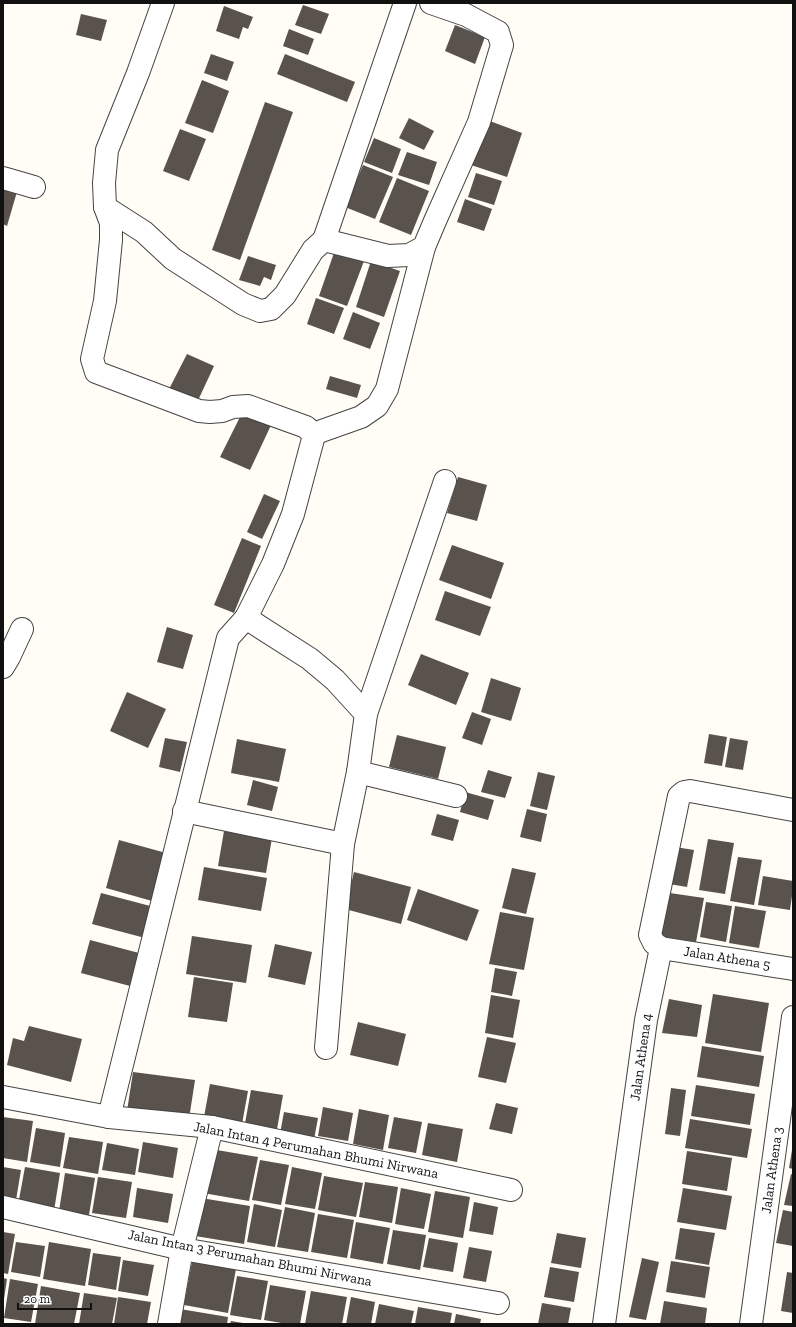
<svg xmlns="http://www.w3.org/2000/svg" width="796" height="1327" viewBox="0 0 796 1327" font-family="'Zilla Slab',serif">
  <rect width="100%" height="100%" fill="#fffdf5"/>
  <g fill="#5a524d">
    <path d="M303 5 329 14 321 34 295 25Z"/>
    <path d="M224 6 253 17 248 29 243 27 239 39 216 31Z"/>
    <path d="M81 14 107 20 101 41 76 35Z"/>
    <path d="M455 25 485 37 475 64 445 51Z"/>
    <path d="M289 29 314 39 308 55 283 46Z"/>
    <path d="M211 54 234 62 227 81 204 73Z"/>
    <path d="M285 54 355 82 347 102 277 74Z"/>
    <path d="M202 80 229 91 213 133 185 123Z"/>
    <path d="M265 102 293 112 240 260 212 250Z"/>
    <path d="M409 118 434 131 424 150 399 138Z"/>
    <path d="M487 120 522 133 507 177 471 165Z"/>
    <path d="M180 129 206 139 189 181 163 171Z"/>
    <path d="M374 138 401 149 392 173 364 162Z"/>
    <path d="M407 152 437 162 429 185 398 175Z"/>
    <path d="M363 165 393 177 375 219 345 207Z"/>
    <path d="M476 173 502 181 494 205 468 197Z"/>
    <path d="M397 178 429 191 411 235 379 222Z"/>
    <path d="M3 180 19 185 7 226 3 224Z"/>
    <path d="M465 199 492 209 484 231 457 222Z"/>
    <path d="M335 250 364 261 347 306 319 296Z"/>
    <path d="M248 256 276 265 271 280 264 277 260 286 239 280Z"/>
    <path d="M371 261 400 271 384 317 356 307Z"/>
    <path d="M316 298 344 308 334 334 307 324Z"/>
    <path d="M353 312 380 323 370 349 343 339Z"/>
    <path d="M187 354 214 366 194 409 166 395Z"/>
    <path d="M330 376 361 385 357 398 326 389Z"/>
    <path d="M241 415 272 423 250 470 220 457Z"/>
    <path d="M458 477 487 485 477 521 447 513Z"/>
    <path d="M264 494 280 501 262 539 247 532Z"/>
    <path d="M242 538 261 546 234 613 214 605Z"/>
    <path d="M452 545 504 563 491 599 439 580Z"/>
    <path d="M445 591 491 607 480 636 435 620Z"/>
    <path d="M167 627 193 635 183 669 157 662Z"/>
    <path d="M421 654 469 673 456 705 408 685Z"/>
    <path d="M491 678 521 688 511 721 481 712Z"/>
    <path d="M127 692 166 709 148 748 110 731Z"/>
    <path d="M472 712 491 719 482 745 462 738Z"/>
    <path d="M709 734 727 737 722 766 704 763Z"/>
    <path d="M397 735 446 747 438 779 389 767Z"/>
    <path d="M165 738 187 742 180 772 159 767Z"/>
    <path d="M730 738 748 741 743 770 725 767Z"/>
    <path d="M237 739 286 749 279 782 231 773Z"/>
    <path d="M488 770 512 777 505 798 481 792Z"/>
    <path d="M538 772 555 776 547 810 530 806Z"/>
    <path d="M253 780 278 787 272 811 247 805Z"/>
    <path d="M465 792 494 800 488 820 460 812Z"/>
    <path d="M527 809 547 814 541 842 520 837Z"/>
    <path d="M437 814 459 820 453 841 431 835Z"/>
    <path d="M224 831 272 838 266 873 218 866Z"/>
    <path d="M708 839 734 843 725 894 699 890Z"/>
    <path d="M119 840 166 853 152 901 106 888Z"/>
    <path d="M669 846 694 850 687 887 663 883Z"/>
    <path d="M738 857 762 860 754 905 730 901Z"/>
    <path d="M204 867 267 878 261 911 198 900Z"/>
    <path d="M512 868 536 873 526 914 502 908Z"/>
    <path d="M354 872 411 887 401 924 345 909Z"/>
    <path d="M763 876 793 881V889L790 910 758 905Z"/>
    <path d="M418 889 479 910 467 941 407 920Z"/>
    <path d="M663 892 704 898 696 942 656 936Z"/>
    <path d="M101 893 154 907 145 938 92 924Z"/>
    <path d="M706 902 732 906 726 942 700 937Z"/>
    <path d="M735 906 766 911 759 948 729 943Z"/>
    <path d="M500 912 534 918 524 970 489 964Z"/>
    <path d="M192 936 252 945 246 983 186 974Z"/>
    <path d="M90 940 139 953 130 986 81 973Z"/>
    <path d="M275 944 312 952 305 985 268 977Z"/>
    <path d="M495 968 517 972 512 996 491 992Z"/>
    <path d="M194 977 233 983 227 1022 188 1017Z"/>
    <path d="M713 994 769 1003 761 1052 705 1043Z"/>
    <path d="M491 995 520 1000 513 1038 485 1033Z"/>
    <path d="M669 999 702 1005 697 1037 662 1033Z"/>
    <path d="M358 1022 406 1034 398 1066 350 1055Z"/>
    <path d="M29 1026 82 1039 71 1082 7 1065 13 1038 24 1041Z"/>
    <path d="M487 1037 516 1043 506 1083 478 1077Z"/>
    <path d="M702 1046 764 1056 759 1087 697 1077Z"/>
    <path d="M133 1072 195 1080 189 1119 127 1111Z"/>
    <path d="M210 1084 248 1091 242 1124 204 1117Z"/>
    <path d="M696 1085 755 1094 750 1125 691 1116Z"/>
    <path d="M671 1088 686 1090 680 1136 665 1134Z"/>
    <path d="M251 1090 283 1095 276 1135 244 1129Z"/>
    <path d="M496 1103 518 1108 512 1134 489 1129Z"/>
    <path d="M323 1107 353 1113 348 1141 318 1136Z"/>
    <path d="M359 1109 389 1115 383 1150 353 1144Z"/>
    <path d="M284 1112 318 1118 313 1145 279 1139Z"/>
    <path d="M3 1117 33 1121 27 1162 3 1158Z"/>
    <path d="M394 1117 422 1122 416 1153 388 1148Z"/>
    <path d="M690 1119 752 1129 747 1158 685 1148Z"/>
    <path d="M428 1123 463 1129 457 1162 422 1155Z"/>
    <path d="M36 1128 65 1133 60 1167 30 1162Z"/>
    <path d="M69 1137 103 1142 98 1174 63 1168Z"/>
    <path d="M143 1142 178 1148 173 1178 138 1172Z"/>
    <path d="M107 1143 139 1149 135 1175 102 1170Z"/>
    <path d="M211 1149 258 1157 249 1201 203 1193Z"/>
    <path d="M792 1150H793V1169L789 1168Z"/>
    <path d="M687 1151 732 1158 727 1191 682 1184Z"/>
    <path d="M260 1160 289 1165 281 1205 252 1200Z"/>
    <path d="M3 1167 21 1170 15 1206 3 1204Z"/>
    <path d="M25 1167 60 1173 54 1211 18 1205Z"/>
    <path d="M292 1167 322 1173 315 1209 285 1204Z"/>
    <path d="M65 1173 95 1178 89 1215 59 1211Z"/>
    <path d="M791 1174 793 1175V1206L784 1205Z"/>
    <path d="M324 1176 363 1183 356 1217 318 1210Z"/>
    <path d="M98 1177 132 1182 126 1218 92 1213Z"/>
    <path d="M365 1182 398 1187 392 1223 359 1217Z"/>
    <path d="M137 1188 173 1194 168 1223 133 1217Z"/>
    <path d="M401 1188 431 1194 424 1229 395 1224Z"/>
    <path d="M683 1188 732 1196 726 1230 677 1222Z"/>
    <path d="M435 1191 470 1197 463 1238 428 1232Z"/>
    <path d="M201 1198 250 1206 244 1244 195 1236Z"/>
    <path d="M474 1202 498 1207 493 1235 469 1231Z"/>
    <path d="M254 1204 282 1210 275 1247 247 1242Z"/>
    <path d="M285 1207 315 1213 308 1252 277 1247Z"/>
    <path d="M783 1210 793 1212V1246L776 1243Z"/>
    <path d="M318 1214 354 1220 347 1258 311 1252Z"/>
    <path d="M356 1222 390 1228 383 1264 350 1258Z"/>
    <path d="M680 1228 715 1233 709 1265 675 1259Z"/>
    <path d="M393 1230 426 1235 420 1270 387 1264Z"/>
    <path d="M3 1232 15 1234 8 1274 3 1273Z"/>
    <path d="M557 1233 586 1238 581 1268 551 1263Z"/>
    <path d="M429 1238 458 1243 453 1272 423 1267Z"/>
    <path d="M16 1242 45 1246 40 1277 11 1272Z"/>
    <path d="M49 1242 91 1249 85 1286 43 1279Z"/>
    <path d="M469 1247 492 1251 486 1282 463 1278Z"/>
    <path d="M93 1253 121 1257 116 1290 88 1285Z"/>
    <path d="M642 1258 659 1262 646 1320 629 1317Z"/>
    <path d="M123 1260 154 1265 148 1296 118 1291Z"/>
    <path d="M671 1261 710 1267 705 1298 666 1292Z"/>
    <path d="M192 1262 236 1269 228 1313 184 1305Z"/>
    <path d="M550 1267 579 1272 574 1302 544 1297Z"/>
    <path d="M787 1272 793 1273V1313L781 1311Z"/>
    <path d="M237 1276 268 1281 261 1320 230 1315Z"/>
    <path d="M3 1278 7 1279 4 1299H3Z"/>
    <path d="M10 1279 38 1284 31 1322 4 1318Z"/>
    <path d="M270 1285 306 1291 300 1324H287L264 1320Z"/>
    <path d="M41 1286 80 1293 74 1324H35Z"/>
    <path d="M311 1291 347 1297 342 1324H305Z"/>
    <path d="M84 1293 117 1298 112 1324H79Z"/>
    <path d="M118 1297 151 1302 147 1324H114Z"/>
    <path d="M351 1297 375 1302 371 1324H346Z"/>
    <path d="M664 1301 707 1308 705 1324H660Z"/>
    <path d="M542 1303 571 1308 568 1324H538Z"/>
    <path d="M379 1304 414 1311 411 1324H375Z"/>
    <path d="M418 1307 452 1313 450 1324H415Z"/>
    <path d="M180 1309 228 1317 227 1324H178Z"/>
    <path d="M456 1314 481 1319 480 1324H454Z"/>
    <path d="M231 1321 243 1323V1324H230Z"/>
  </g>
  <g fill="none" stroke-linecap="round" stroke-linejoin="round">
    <defs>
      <g id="minor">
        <path d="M3 178 34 187"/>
        <path d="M105 207 144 232 173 259 243 304 260 311 271 309 285 295 313 250 324 240 388 256 409 255 424 247 435 221 479 122 502 45 498 32 466 15 431 3"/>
        <path d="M324 240 405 3"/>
        <path d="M313 434 361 417 377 406 387 389 424 247"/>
        <path d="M246 618 310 659 335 680 366 714"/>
        <path d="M3 667 9 657 22 629"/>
        <path d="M358 772 456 796"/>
        <path d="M184 811 343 844"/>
        <path d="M661 948 793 969"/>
        <path d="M326 1048 343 844 358 772 366 714 445 481"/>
        <path d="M3 1097 109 1117 212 1127 511 1190"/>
        <path d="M109 1117 228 638 246 618 273 564 293 514 313 439V434L306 427 248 406 233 407 222 411 210 412 199 411 96 372 92 359 105 301 111 240V223L105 207 104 183 107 150 138 73 163 3"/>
        <path d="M3 1207 182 1249 498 1303"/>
        <path d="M169 1324 182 1249 212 1127"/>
        <path d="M604 1324 646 1020 661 948 654 943 650 935 679 796 684 792 690 791 793 810"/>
        <path d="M751 1324 793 1017"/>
      </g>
    </defs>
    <use href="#minor" stroke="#444" stroke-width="24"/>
    <use href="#minor" stroke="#fff" stroke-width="22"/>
  </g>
  <g text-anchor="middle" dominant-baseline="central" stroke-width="4" stroke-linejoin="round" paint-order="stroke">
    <g font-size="14" fill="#111" stroke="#fff">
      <text transform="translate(727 958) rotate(9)">Jalan Athena 5</text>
      <text transform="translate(641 1057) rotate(-82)">Jalan Athena 4</text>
      <text transform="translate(316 1150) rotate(11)">Jalan Intan 4 Perumahan Bhumi Nirwana</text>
      <text transform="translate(772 1170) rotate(-82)">Jalan Athena 3</text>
      <text transform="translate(250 1258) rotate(11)">Jalan Intan 3 Perumahan Bhumi Nirwana</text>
    </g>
  </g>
  <rect width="796" height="1327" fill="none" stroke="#111111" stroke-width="8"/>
  <path d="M18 1303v6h73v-6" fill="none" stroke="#111111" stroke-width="2"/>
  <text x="24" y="1303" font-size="12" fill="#111111" stroke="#ffffff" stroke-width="3" paint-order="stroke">20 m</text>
</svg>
